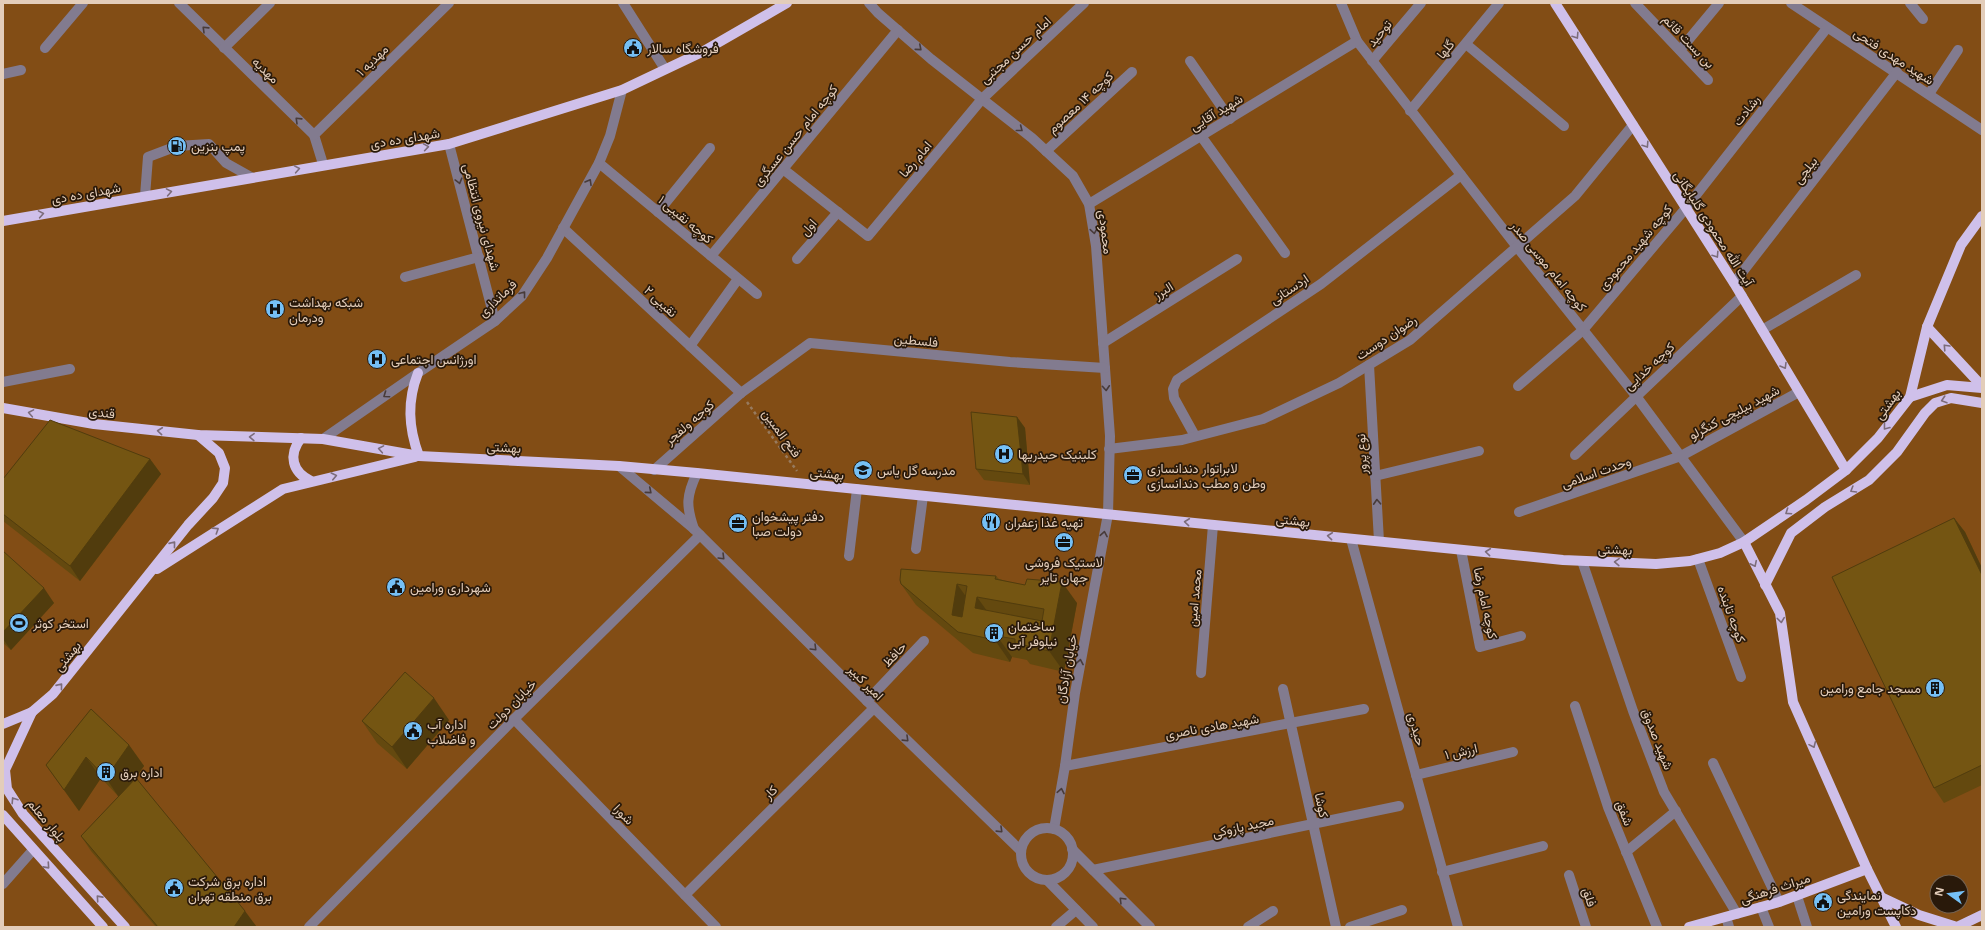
<svg xmlns="http://www.w3.org/2000/svg" width="1985" height="930" viewBox="0 0 1985 930" font-family="'Noto Sans',Vazirmatn,sans-serif">
  <rect width="100%" height="100%" fill="#4f2c06"/>
  <path fill="#824d15" fill-rule="evenodd" d="M3 3H1982V927H3ZM1937 882H1961V906H1937Z"/>
  <g fill="none" stroke-linecap="round" stroke-linejoin="round">
    <path stroke="#977a5e" stroke-width="2.5" stroke-dasharray="3 3" stroke-linecap="butt" d="M747 402 797 471"/>
    <g stroke="#827b8f" stroke-width="10">
      <path d="M179 3 314 135 323 164"/>
      <path d="M623 3 665 69"/>
      <path d="M869 3 878 13 931 59 1032 138 1073 176 1089 204 1096 246 1110 436 1108 514 1075 693 1065 766 1054 829"/>
      <path d="M1341 3 1357 41 1517 247 1636 396 1744 542"/>
      <path d="M1635 3 1708 80"/>
      <path d="M1791 3 1982 130"/>
      <path d="M1910 3 1923 19"/>
      <path d="M1466 44 1564 126"/>
      <path d="M45 48 83 3"/>
      <path d="M224 48 270 3"/>
      <path d="M1680 50 1719 3"/>
      <path d="M1190 61 1230 119"/>
      <path d="M1372 61 1421 3"/>
      <path d="M3 74 21 70"/>
      <path d="M1929 94 1958 50"/>
      <path d="M1410 111 1499 3"/>
      <path d="M314 135 449 3"/>
      <path d="M1201 136 1285 253"/>
      <path d="M449 144 495 321"/>
      <path d="M1046 151 1132 72"/>
      <path d="M599 163 757 294"/>
      <path d="M783 169 868 236 982 99 1084 3"/>
      <path d="M145 196 148 157 177 146 209 144 226 163 251 177"/>
      <path d="M1089 204 1357 41"/>
      <path d="M658 212 710 148"/>
      <path d="M563 228 741 393"/>
      <path d="M711 256 898 30"/>
      <path d="M797 259 838 212"/>
      <path d="M405 277 479 257"/>
      <path d="M1734 283 1897 72"/>
      <path d="M1762 330 1856 275"/>
      <path d="M1103 343 1237 259"/>
      <path d="M690 346 738 279"/>
      <path d="M1369 365 1379 541"/>
      <path d="M3 382 70 369"/>
      <path d="M1518 386 1583 330 1686 208 1827 28"/>
      <path d="M1195 436 1174 398 1173 389 1177 380 1321 284 1461 175"/>
      <path d="M323 439 418 373 495 321 522 296 547 258 599 163 610 136 622 90"/>
      <path d="M1109 449 1182 440 1263 419 1339 383 1410 340 1575 196 1633 125"/>
      <path d="M1575 455 1742 296"/>
      <path d="M619 466 694 529 874 708 1021 851"/>
      <path d="M654 470 741 393 810 343 1010 362 1105 368"/>
      <path d="M1375 476 1479 451"/>
      <path d="M1519 512 1681 456 1799 392"/>
      <path d="M694 529C686 506 686 496 697 473"/>
      <path d="M1351 539 1458 927"/>
      <path d="M916 549 923 496"/>
      <path d="M1461 550 1480 647 1521 636"/>
      <path d="M849 556 857 489"/>
      <path d="M1698 559 1741 677"/>
      <path d="M1582 561 1633 711 1664 792 1737 914"/>
      <path d="M1201 673 1213 525"/>
      <path d="M1283 689 1336 927"/>
      <path d="M867 701 924 641"/>
      <path d="M1575 706 1608 807 1657 927"/>
      <path d="M514 719 716 927"/>
      <path d="M1713 763 1779 902"/>
      <path d="M1065 766 1364 709"/>
      <path d="M1416 775 1513 752"/>
      <circle cx="1047" cy="854" r="26"/>
      <path d="M1072 849 1150 927"/>
      <path d="M1626 852 1676 811"/>
      <path d="M1093 870 1399 806"/>
      <path d="M1442 872 1543 846"/>
      <path d="M1569 875 1586 927"/>
      <path d="M1047 880 1093 927"/>
      <path d="M3 884 33 850"/>
      <path d="M685 895 874 708"/>
      <path d="M1797 896 1807 927"/>
      <path d="M1761 907 1769 927"/>
      <path d="M1726 917 1729 927"/>
      <path d="M309 927 514 719 700 535"/>
      <path d="M1056 927 1076 910"/>
      <path d="M1248 927 1273 911"/>
      <path d="M1350 927 1402 910"/>
    </g>
    <g stroke="#cfc0ea" stroke-width="10">
      <path d="M1555 3 1734 283 1846 470"/>
      <path d="M3 221 449 144 622 90 702 52 787 3"/>
      <path d="M1927 327 1982 386"/>
      <path d="M418 373C407 401 408 427 419 456"/>
      <path d="M1910 397 1947 385 1982 388"/>
      <path d="M3 408 94 424 198 435 323 439 419 456 619 466 697 473 1563 560 1656 564 1690 561 1720 553 1744 542 1806 500 1846 470 1878 438 1910 397 1927 327 1961 245 1982 216"/>
      <path d="M301 438C288 455 292 472 311 481"/>
      <path d="M1744 542 1780 613 1793 702 1867 869 1896 927"/>
      <path d="M157 569 283 489 415 457"/>
      <path d="M1765 585 1791 533 1825 507 1869 480 1897 452 1925 413 1935 403 1951 398 1982 403"/>
      <path d="M32 712 5 770 7 789 23 814 125 927"/>
      <path d="M3 724 32 712 53 694 188 525 213 498 223 483 225 468 219 453 198 435"/>
      <path d="M3 815 103 927"/>
      <path d="M1883 898 1919 915 1957 927 1982 915"/>
      <path d="M1689 927 1779 902 1867 869"/>
    </g>
  </g>
  <g fill="#64490f">
    <path d="M1017 417 1025 428 1030 485 984 480 976 469Z"/>
    <path d="M150 459 161 474 80 581 3 521V479Z"/>
    <path d="M1954 518 1965 532 1982 568V785L1944 803 1934 788Z"/>
    <path d="M3 551 54 603 11 650 3 643Z"/>
    <path d="M996 576 999 579 1077 603 1064 672 1030 664 1027 660 1012 657 1010 662 973 653 916 605 901 584Z"/>
    <path d="M449 720 407 769 377 743 362 721Z"/>
    <path d="M129 745 144 766 132 783 256 926 255 927H156L91 851 81 836 119 797 101 778 79 811 46 765Z"/>
  </g>
  <g fill="#513c0d">
    <path d="M1017 417 1025 428 1030 485 1023 474Z"/>
    <path d="M150 459 161 474 80 581 70 566Z"/>
    <path d="M1954 518 1965 532 1982 568V575Z"/>
    <path d="M1062 582 1077 603 1064 672 1049 651Z"/>
    <path d="M957 584 972 605 967 634 952 615Z"/>
    <path d="M44 588 54 603 11 650 3 639V632Z"/>
    <path d="M977 597 992 618 975 608Z"/>
    <path d="M997 636 1012 657 1010 662 995 640Z"/>
    <path d="M434 698 449 720 407 769 392 747Z"/>
    <path d="M129 745 144 766 120 799 106 778Z"/>
    <path d="M86 757 101 778 79 811 64 790Z"/>
    <path d="M245 911 256 926 255 927H234Z"/>
  </g>
  <g fill="#745512" stroke="#513c0d" fill-rule="evenodd">
    <path d="M971 412 1017 417 1023 474 976 469Z"/>
    <path d="M50 420 150 459 70 566 3 514V479Z"/>
    <path d="M1954 518 1982 575V765L1934 788 1832 577Z"/>
    <path d="M3 551 44 588 3 632Z"/>
    <path d="M901 569 996 576 995 579 1025 585 1027 579 1062 582 1049 651 1015 643V639L997 636 995 640 958 632 901 584 900 580ZM957 584 967 586 962 617 952 615ZM977 597 1044 609 1042 621 975 608Z"/>
    <path d="M405 672 434 698 392 747 362 721Z"/>
    <path d="M91 709 129 745 106 778 86 757 64 790 46 765Z"/>
    <path d="M136 778 245 911 234 927H158L81 836Z"/>
  </g>
  <defs><path id="oneway-chevron" d="M-2-3.5L2.5 0L-2 3.5" fill="none" stroke-width="1.6" stroke-linecap="round" stroke-linejoin="round"/></defs>
  <g stroke="#483b39">
    <use href="#oneway-chevron" transform="translate(205 29) rotate(-136)"/>
    <use href="#oneway-chevron" transform="translate(919 48) rotate(41)"/>
    <use href="#oneway-chevron" transform="translate(298 120) rotate(-136)"/>
    <use href="#oneway-chevron" transform="translate(1020 129) rotate(38)"/>
    <use href="#oneway-chevron" transform="translate(459 181) rotate(75)"/>
    <use href="#oneway-chevron" transform="translate(589 182) rotate(-60)"/>
    <use href="#oneway-chevron" transform="translate(1094 231) rotate(81)"/>
    <use href="#oneway-chevron" transform="translate(523 294) rotate(-52)"/>
    <use href="#oneway-chevron" transform="translate(1106 388) rotate(86)"/>
    <use href="#oneway-chevron" transform="translate(386 395) rotate(145)"/>
    <use href="#oneway-chevron" transform="translate(649 491) rotate(40)"/>
    <use href="#oneway-chevron" transform="translate(1377 502) rotate(-93)"/>
    <use href="#oneway-chevron" transform="translate(1104 534) rotate(-80)"/>
    <use href="#oneway-chevron" transform="translate(722 557) rotate(45)"/>
    <use href="#oneway-chevron" transform="translate(814 648) rotate(45)"/>
    <use href="#oneway-chevron" transform="translate(1080 662) rotate(-80)"/>
    <use href="#oneway-chevron" transform="translate(906 739) rotate(44)"/>
    <use href="#oneway-chevron" transform="translate(1061 791) rotate(-79)"/>
    <use href="#oneway-chevron" transform="translate(1000 830) rotate(44)"/>
    <use href="#oneway-chevron" transform="translate(1122 900) rotate(-135)"/>
  </g>
  <g stroke="#7c6c7a">
    <use href="#oneway-chevron" transform="translate(1576 36) rotate(57)"/>
    <use href="#oneway-chevron" transform="translate(1646 145) rotate(57)"/>
    <use href="#oneway-chevron" transform="translate(426 147) rotate(-9)"/>
    <use href="#oneway-chevron" transform="translate(297 169) rotate(-10)"/>
    <use href="#oneway-chevron" transform="translate(169 192) rotate(-10)"/>
    <use href="#oneway-chevron" transform="translate(41 214) rotate(-10)"/>
    <use href="#oneway-chevron" transform="translate(1716 255) rotate(57)"/>
    <use href="#oneway-chevron" transform="translate(1946 347) rotate(-133)"/>
    <use href="#oneway-chevron" transform="translate(1784 366) rotate(59)"/>
    <use href="#oneway-chevron" transform="translate(1944 400) rotate(162)"/>
    <use href="#oneway-chevron" transform="translate(31 413) rotate(-170)"/>
    <use href="#oneway-chevron" transform="translate(1886 427) rotate(128)"/>
    <use href="#oneway-chevron" transform="translate(160 431) rotate(-174)"/>
    <use href="#oneway-chevron" transform="translate(252 437) rotate(-178)"/>
    <use href="#oneway-chevron" transform="translate(381 449) rotate(-170)"/>
    <use href="#oneway-chevron" transform="translate(334 476) rotate(-13)"/>
    <use href="#oneway-chevron" transform="translate(1853 490) rotate(149)"/>
    <use href="#oneway-chevron" transform="translate(1788 512) rotate(146)"/>
    <use href="#oneway-chevron" transform="translate(1187 522) rotate(-174)"/>
    <use href="#oneway-chevron" transform="translate(216 530) rotate(-33)"/>
    <use href="#oneway-chevron" transform="translate(1330 536) rotate(-174)"/>
    <use href="#oneway-chevron" transform="translate(173 544) rotate(-51)"/>
    <use href="#oneway-chevron" transform="translate(1488 552) rotate(-174)"/>
    <use href="#oneway-chevron" transform="translate(1617 562) rotate(-178)"/>
    <use href="#oneway-chevron" transform="translate(1754 564) rotate(64)"/>
    <use href="#oneway-chevron" transform="translate(1781 620) rotate(83)"/>
    <use href="#oneway-chevron" transform="translate(60 686) rotate(-51)"/>
    <use href="#oneway-chevron" transform="translate(1813 745) rotate(66)"/>
    <use href="#oneway-chevron" transform="translate(14 800) rotate(-123)"/>
    <use href="#oneway-chevron" transform="translate(47 866) rotate(48)"/>
    <use href="#oneway-chevron" transform="translate(99 898) rotate(-132)"/>
  </g>
  <defs>
    <symbol id="civic-disc" viewBox="-11 -11 22 22"><circle r="9.5" fill="#75c0f6" stroke="#29190a"/><path d="M-.6-6.5H3V-4.5H.6V-3L4-1V1h2V6H-6V1h2V-1L-.6-3ZM-1.2 2.5V6h2.4V2.5Z" fill="#111"/></symbol>
    <symbol id="fuel-disc" viewBox="-11 -11 22 22"><circle r="9.5" fill="#75c0f6" stroke="#29190a"/><path d="M-5.5-6h7V0h2V4h1.3V-2.5L3-4.5l.8-.8L6-3V5H2.5V1h-1V6h-7ZM-4.2-4.7v3.2H.2V-4.7Z" fill="#111"/></symbol>
    <symbol id="hospital-disc" viewBox="-11 -11 22 22"><circle r="9.5" fill="#75c0f6" stroke="#29190a"/><path d="M-5-5h3v3.5h4V-5h3V5h-3V1.5h-4V5h-3Z" fill="#111"/></symbol>
    <symbol id="school-disc" viewBox="-11 -11 22 22"><circle r="9.5" fill="#75c0f6" stroke="#29190a"/><path d="M0-5L7-2L0 1L-7-2ZM-4 1L0 2.5L4 1V4Q0 6-4 4Z" fill="#111"/></symbol>
    <symbol id="office-disc" viewBox="-11 -11 22 22"><circle r="9.5" fill="#75c0f6" stroke="#29190a"/><path d="M-6-3h4V-5.5h4V-3h4V5H-6ZM-1-4.5V-3h2v-1.5ZM-6 0V1H6V0Z" fill="#111"/></symbol>
    <symbol id="restaurant-disc" viewBox="-11 -11 22 22"><circle r="9.5" fill="#75c0f6" stroke="#29190a"/><path d="M-5-6h1v4h1v-4h1v4h1v-4h1v5L-1.5 .5V6h-2V.5L-5-1ZM5-6V6H3V1.5H1.5Q1.5-4 5-6Z" fill="#111"/></symbol>
    <symbol id="stadium-disc" viewBox="-11 -11 22 22"><circle r="9.5" fill="#75c0f6" stroke="#29190a"/><path d="M0-5a6.5 5 0 1 0 0 10a6.5 5 0 1 0 0-10ZM-3.5-1.8h7v3.6h-7Z" fill="#111"/></symbol>
    <symbol id="building-disc" viewBox="-11 -11 22 22"><circle r="9.5" fill="#75c0f6" stroke="#29190a"/><path d="M-4-6H4V6H1V3H-1V6H-4ZM-2.5-4.3h1.7v1.8h-1.7ZM.8-4.3h1.7v1.8H.8ZM-2.5-1h1.7V.8h-1.7ZM.8-1h1.7V.8H.8Z" fill="#111"/></symbol>
  </defs>
  <g fill-rule="evenodd">
    <use href="#civic-disc" x="622" y="37" width="22" height="22"/>
    <use href="#fuel-disc" x="166" y="135" width="22" height="22"/>
    <use href="#hospital-disc" x="264" y="298" width="22" height="22"/>
    <use href="#hospital-disc" x="366" y="348" width="22" height="22"/>
    <use href="#hospital-disc" x="993" y="443" width="22" height="22"/>
    <use href="#school-disc" x="852" y="459" width="22" height="22"/>
    <use href="#office-disc" x="1122" y="464" width="22" height="22"/>
    <use href="#restaurant-disc" x="980" y="511" width="22" height="22"/>
    <use href="#office-disc" x="727" y="512" width="22" height="22"/>
    <use href="#office-disc" x="1053" y="531" width="22" height="22"/>
    <use href="#civic-disc" x="385" y="576" width="22" height="22"/>
    <use href="#stadium-disc" x="8" y="612" width="22" height="22"/>
    <use href="#building-disc" x="983" y="622" width="22" height="22"/>
    <use href="#building-disc" x="1924" y="677" width="22" height="22"/>
    <use href="#civic-disc" x="402" y="720" width="22" height="22"/>
    <use href="#building-disc" x="95" y="761" width="22" height="22"/>
    <use href="#civic-disc" x="163" y="877" width="22" height="22"/>
    <use href="#civic-disc" x="1812" y="891" width="22" height="22"/>
  </g>
  <g text-anchor="middle" dominant-baseline="central" stroke-width="3.5" stroke-linejoin="round" paint-order="stroke">
    <g font-size="13" fill="#e3cdba" stroke="#29190a">
      <text transform="translate(1379 33) rotate(-50)">توحید</text>
      <text transform="translate(1689 41) rotate(46)">بن بست قائم</text>
      <text transform="translate(1445 49) rotate(-51)">گلها</text>
      <text transform="translate(1015 50) rotate(-43)">امام حسن مجتبی</text>
      <text transform="translate(1894 56) rotate(33)">شهید مهدی فتحی</text>
      <text transform="translate(372 60) rotate(-44)">مهدیه ۱</text>
      <text transform="translate(266 70) rotate(44)">مهدیه</text>
      <text transform="translate(1080 102) rotate(-43)">کوچه ۱۴ معصوم</text>
      <text transform="translate(1746 110) rotate(-52)">رشادت</text>
      <text transform="translate(1216 112) rotate(-31)">شهید آقایی</text>
      <text transform="translate(795 135) rotate(-51)">کوچه امام حسن عسگری</text>
      <text transform="translate(405 138) rotate(-9)">شهدای ده دی</text>
      <text transform="translate(915 159) rotate(-50)">امام رضا</text>
      <text transform="translate(1805 170) rotate(-52)">بیلچی</text>
      <text transform="translate(86 193) rotate(-10)">شهدای ده دی</text>
      <text transform="translate(482 217) rotate(75)">شهدای نیروی انتظامی</text>
      <text transform="translate(686 219) rotate(40)">کوچه نقیبی ۱</text>
      <text transform="translate(808 227) rotate(-49)">اول</text>
      <text transform="translate(1714 228) rotate(57)">آیت الله محمودی گلپایگانی</text>
      <text transform="translate(1106 232) rotate(83)">محمودی</text>
      <text transform="translate(1635 247) rotate(-50)">کوچه شهید محمودی</text>
      <text transform="translate(1549 266) rotate(51)">کوچه امام موسی صدر</text>
      <text transform="translate(1289 289) rotate(-34)">اردستانی</text>
      <text transform="translate(1163 290) rotate(-32)">البرز</text>
      <text transform="translate(497 298) rotate(-44)">فرمانداری</text>
      <text transform="translate(661 301) rotate(43)">نقیبی ۲</text>
      <text transform="translate(1386 337) rotate(-34)">رضوان دوست</text>
      <text transform="translate(916 340) rotate(5)">فلسطین</text>
      <text transform="translate(1649 366) rotate(-43)">کوچه خدایی</text>
      <text transform="translate(1887 404) rotate(-54)">بهشتی</text>
      <text transform="translate(102 412) rotate(7)">قندی</text>
      <text transform="translate(1734 412) rotate(-28)">شهید بیلیچی کنگرلو</text>
      <text transform="translate(689 422) rotate(-41)">کوجه ولفجر</text>
      <text transform="translate(782 433) rotate(54)">فتح المبین</text>
      <text transform="translate(504 447) rotate(3)">بهشتی</text>
      <text transform="translate(1361 454) rotate(-93)">نوع پرور</text>
      <text transform="translate(1596 472) rotate(-19)">وحدت اسلامی</text>
      <text transform="translate(827 473) rotate(6)">بهشتی</text>
      <text transform="translate(1293 520) rotate(6)">بهشتی</text>
      <text transform="translate(1615 549) rotate(2)">بهشتی</text>
      <text transform="translate(1194 598) rotate(-85)">محمد امین</text>
      <text transform="translate(1486 603) rotate(78)">کوچه امام رضا</text>
      <text transform="translate(1732 614) rotate(70)">کوچه تابنده</text>
      <text transform="translate(894 654) rotate(-47)">حافظ</text>
      <text transform="translate(67 656) rotate(-51)">بهشنی</text>
      <text transform="translate(1066 669) rotate(-80)">خیابان آزادگان</text>
      <text transform="translate(866 682) rotate(45)">امیر کبیر</text>
      <text transform="translate(511 704) rotate(-45)">خیابان دولت</text>
      <text transform="translate(1212 726) rotate(-10)">شهید هادی ناصری</text>
      <text transform="translate(1417 729) rotate(75)">حیدری</text>
      <text transform="translate(1658 739) rotate(69)">شهید صدوق</text>
      <text transform="translate(1461 751) rotate(-13)">ارزش ۱</text>
      <text transform="translate(770 792) rotate(-45)">کار</text>
      <text transform="translate(1322 805) rotate(78)">کوشا</text>
      <text transform="translate(1625 813) rotate(69)">شفق</text>
      <text transform="translate(624 814) rotate(46)">شورا</text>
      <text transform="translate(47 820) rotate(50)">بلوار معلم</text>
      <text transform="translate(1243 826) rotate(-12)">مجید پازوکی</text>
      <text transform="translate(1775 888) rotate(-18)">میراث فرهنگی</text>
      <text transform="translate(1590 897) rotate(72)">فلق</text>
    </g>
    <g font-size="13" fill="#e3cdba" stroke="#29190a" text-anchor="start">
      <text x="647" y="48">فروشگاه سالار</text>
      <text x="191" y="146">پمپ بنزین</text>
      <text x="289" y="302">شبکه بهداشت<tspan x="289" dy="15">ودرمان</tspan></text>
      <text x="391" y="359">اورژانس اجتماعی</text>
      <text x="1018" y="454">کلینیک حیدریها</text>
      <text x="1147" y="468">لابراتوار دندانسازی<tspan x="1147" dy="15">وطن و مطب دندانسازی</tspan></text>
      <text x="877" y="470">مدرسه گل یاس</text>
      <text x="752" y="516">دفتر پیشخوان<tspan x="752" dy="15">دولت صبا</tspan></text>
      <text x="1005" y="522">تهیه غذا زعفران</text>
      <text x="1064" y="562" text-anchor="middle">لاستیک فروشی<tspan x="1064" dy="15">جهان تایر</tspan></text>
      <text x="410" y="587">شهرداری ورامین</text>
      <text x="33" y="623">استخر کوثر</text>
      <text x="1008" y="626">ساختمان<tspan x="1008" dy="15">نیلوفر آبی</tspan></text>
      <text x="1921" y="688" text-anchor="end">مسجد جامع ورامین</text>
      <text x="427" y="724">اداره آب<tspan x="427" dy="15">و فاضلاب</tspan></text>
      <text x="120" y="772">اداره برق</text>
      <text x="188" y="881">اداره برق شرکت<tspan x="188" dy="15">برق منطقه تهران</tspan></text>
      <text x="1837" y="895">نمایندگی<tspan x="1837" dy="15">دکاپست ورامین</tspan></text>
    </g>
  </g>
  <rect width="1985" height="930" fill="none" stroke="#e3cdba" stroke-width="8"/>
  <g transform="translate(1949 894) rotate(284)"><circle r="19" fill="#29190a" stroke="#736150"/>
  <path d="M0-3L7 15L0 10L-7 15Z" fill="#75c0f6"/>
  <text y="-6" font-size="11" font-weight="bold" text-anchor="middle" fill="#e3cdba">N</text>
  </g>
</svg>
